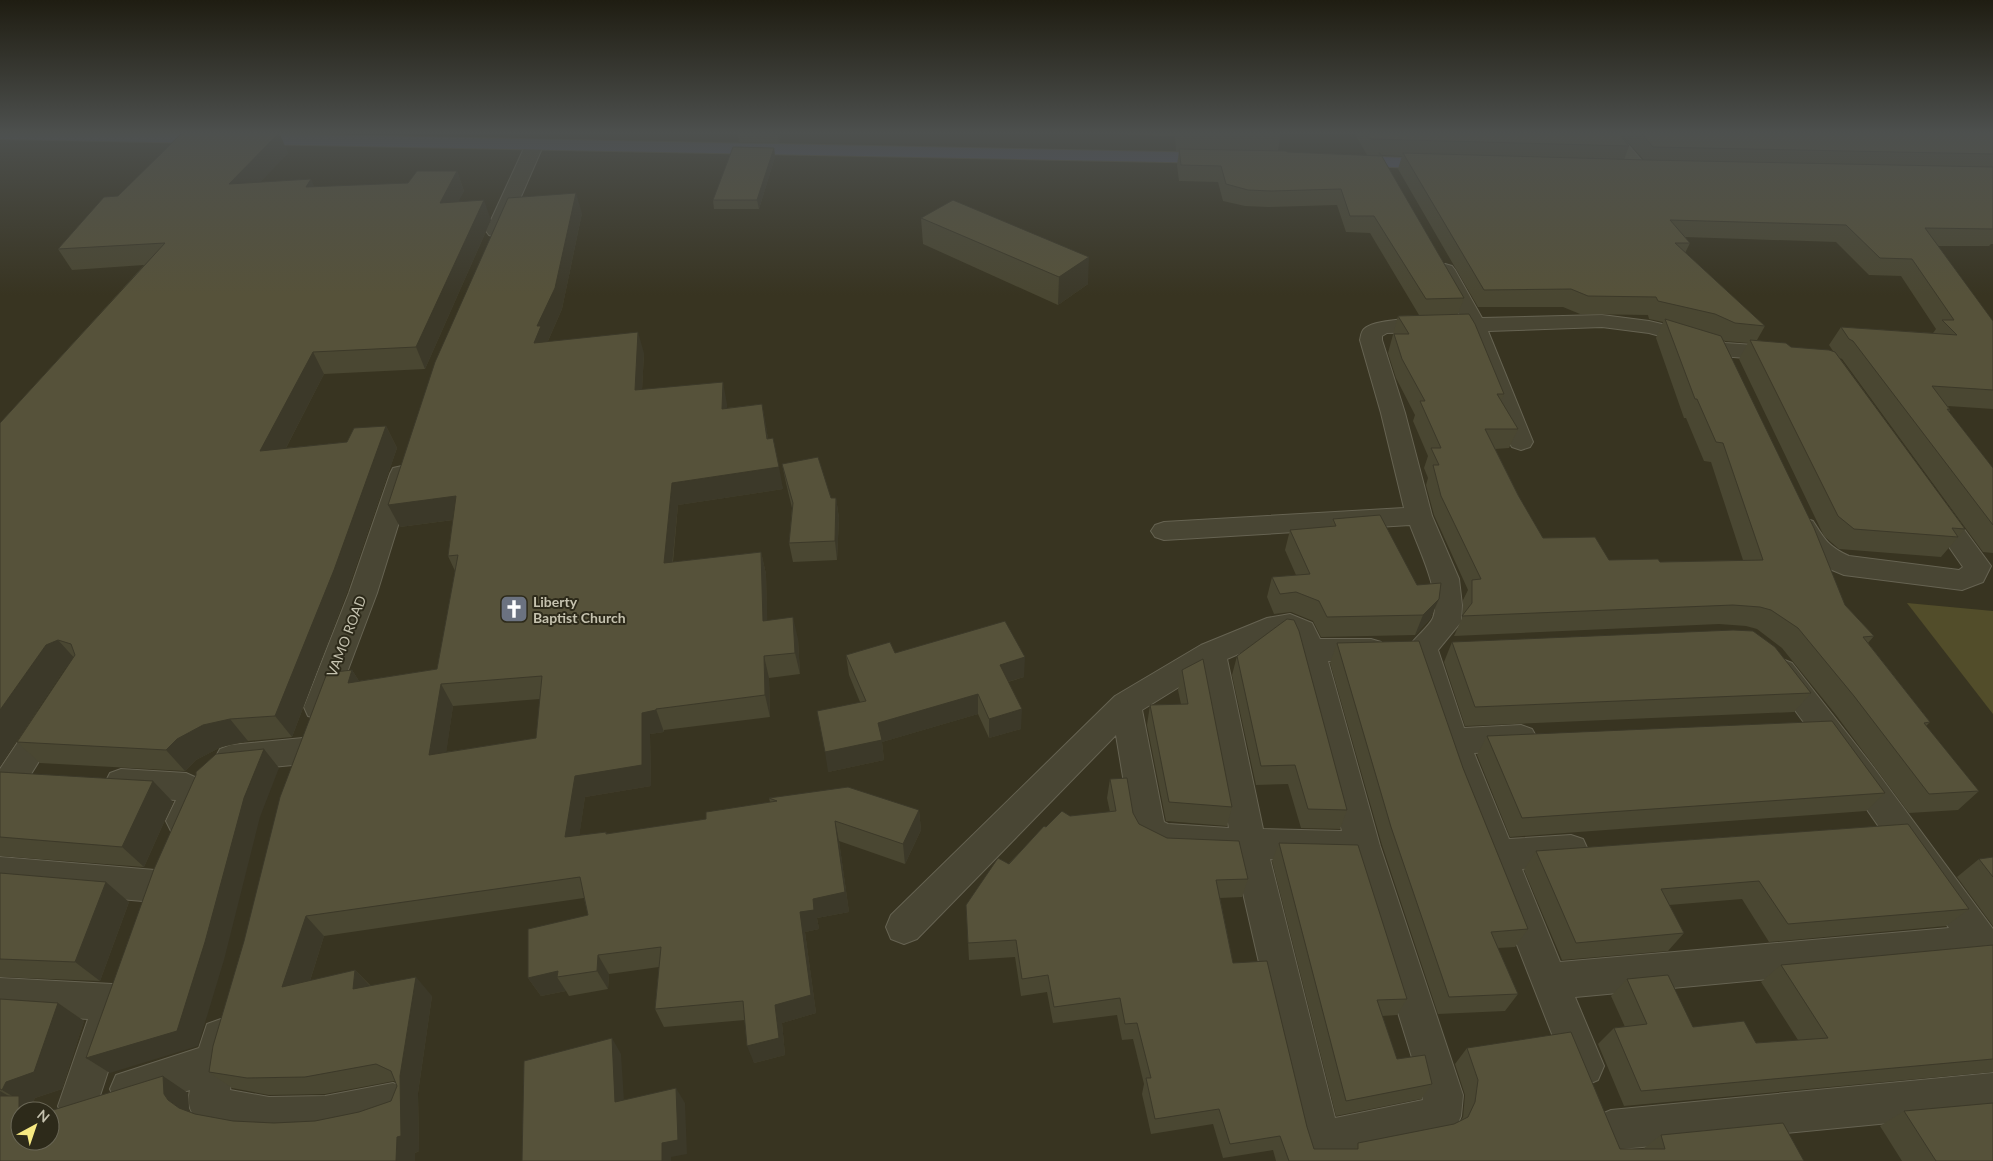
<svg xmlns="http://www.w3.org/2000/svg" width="1993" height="1161" viewBox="0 0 1993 1161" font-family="Lato,sans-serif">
  <rect width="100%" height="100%" fill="#383421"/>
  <path fill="#524d2a" d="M1907 603 1993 611V714Z"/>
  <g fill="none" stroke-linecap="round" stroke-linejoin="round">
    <defs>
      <g id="street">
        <path d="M534 141 540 142 543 146 506 231 503 235 496 237 489 235 486 231 525 146 528 142Z"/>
        <path d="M1445 264 1452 266 1455 270 1482 318 1602 315 1649 321 1705 334 1725 343 1782 347 1790 349 1793 354 1790 359 1782 361 1721 356 1689 344 1649 333 1602 327 1488 331 1533 442 1530 447 1521 450 1512 447 1509 442 1466 331 1387 333 1382 336V340L1405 413 1432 516 1459 579 1462 605 1461 622 1438 650 1464 728 1521 725 1532 729 1537 738 1532 747 1521 751 1474 753 1509 839 1571 835 1583 839 1588 850 1583 861 1571 865 1522 869 1560 962 1949 928 1852 788 1772 679 1767 671 1772 663 1782 659 1792 663 1874 768 1993 929V976L1980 971 1972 960 1575 997 1604 1066 1598 1080 1584 1086 1570 1080 1437 741 1408 648C1414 638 1429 627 1433 618 1442 595 1418 547 1410 525L1164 540 1155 537 1151 531 1155 525 1164 522 1404 508 1381 413 1360 340C1361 336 1361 332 1364 329 1378 316 1440 319 1461 318L1435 270 1438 266Z"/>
        <path d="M402 466 411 468 414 474 377 593 334 707 330 716 319 719 308 716 304 707 349 593 390 474 393 468Z"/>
        <path d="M1935 499 1944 502 1991 566 1983 582 1962 590 1844 575 1813 562 1802 549 1791 527 1795 521 1804 518 1813 521C1825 540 1828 546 1849 556L1959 570 1963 567 1922 508 1926 502Z"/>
        <path d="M1290 614 1312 623 1320 639H1371L1381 642 1386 650 1381 658 1371 661H1328L1380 846 1463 1095 1461 1116 1455 1130 1441 1136 1346 1156 1348 1161H1306L1300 1141 1235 858 1163 854 1137 841 1132 831 1116 735 917 939 904 944 891 939 886 927 891 915 1115 696 1201 645 1267 618ZM1280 636 1290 638 1295 650 1342 831 1263 829 1227 659ZM1200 674 1229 828 1168 824 1164 822 1142 710ZM1270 859 1351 861 1418 1077 1423 1100 1335 1118Z"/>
        <path d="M49 709 60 712 64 721 23 787 12 810 0 814V769L38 712Z"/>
        <path d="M303 738 314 742 319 751 314 760 303 764 231 771 220 767 215 758 220 749 231 745Z"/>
        <path d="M121 769 186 773 208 783 212 793 195 831 183 835 171 831 166 821 176 800 121 797 110 793 105 783 110 773Z"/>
        <path d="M0 857 155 870 167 875 172 886 167 897 155 902 0 889Z"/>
        <path d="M0 978 112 984 125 989 131 1002 125 1015 120 1017 123 1026 92 1120 78 1126 64 1120 58 1106 88 1019 0 1014Z"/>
        <path d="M221 1019 235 1024 240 1038 234 1063 230 1090 269 1097 325 1096 393 1083 407 1089 413 1103 407 1117C382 1127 352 1133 325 1136 296 1139 215 1138 194 1115 188 1109 188 1098 190 1090L130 1109 116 1103 110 1089 116 1075 199 1048 207 1024Z"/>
        <path d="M1993 1073V1113L1611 1150 1597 1144 1591 1130 1597 1116 1611 1110Z"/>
      </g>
      <path id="secondary" d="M1600 132H1617L1646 166 1649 170 1646 174 1640 175 1634 174Z"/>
      <g id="highway">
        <path d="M0 132H173L1216 153 1222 154 1225 158 1222 162 1216 163 0 139Z"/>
        <path d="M1349 156 1438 159 1444 160 1447 164 1444 168 1438 169 1343 165 1340 161 1343 157Z"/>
      </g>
    </defs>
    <use href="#street" stroke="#666352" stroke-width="2"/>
    <use href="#secondary" stroke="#666352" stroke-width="2"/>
    <use href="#highway" stroke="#53503f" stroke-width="2"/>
    <use href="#street" fill="#494634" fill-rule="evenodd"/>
    <use href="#secondary" fill="#5c5942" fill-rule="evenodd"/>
    <use href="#highway" fill="#51556f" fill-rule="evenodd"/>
  </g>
  <g fill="#4a4732" fill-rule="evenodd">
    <path d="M643 132H670L644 134Z"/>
    <path d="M782 132 779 143 739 142 738 133Z"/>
    <path d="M939 132H972V133Z"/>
    <path d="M1031 132H1281L1278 151 1287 152 1378 156 1367 155 1354 132H1618L1629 146 1624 160H1644L1619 132H1993V244H1991L1989 246H1937L1993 321V409L1948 406 1950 410 1949 412 1993 468V553L1983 552 1842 359 1840 358 1965 529 1941 557 1839 549 1824 536 1739 359 1748 343 1725 341 1723 340 1845 605 1874 636 1868 643 1930 722 1926 726 1979 791 1958 810 1909 813 1836 715 1782 648 1757 629 1746 626 1719 624 1454 636 1463 616V600L1468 590 1434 515 1426 485 1428 478 1424 468 1428 456 1413 421 1415 415 1396 378 1388 353 1398 316 1419 315 1370 233 1346 232 1337 205 1268 207 1245 206 1223 201 1218 182 1179 181 1177 165 1179 151H1176L1175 136ZM1381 155 1402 156 1398 169 1478 307H1563L1580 314 1648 315 1649 319 1663 322 1656 338 1684 418H1686L1704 461 1711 462 1743 560 1660 562 1609 560 1543 538 1518 495 1495 449 1509 448 1518 429 1501 401 1504 394 1458 314 1464 298ZM1685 237 1836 242 1869 275 1901 276 1936 329 1933 333 1841 327 1829 345 1833 351 1791 347 1757 340 1765 326 1685 253 1690 243Z"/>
    <path d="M279 133 288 153 260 182 315 187 408 183 457 171 464 191 458 201 491 220 425 369 324 374 286 448 347 442 386 426 397 448 347 592 292 737 248 741 221 747 196 760 185 771 40 763 17 742 68 666 66 667 0 766V423L144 265 72 270 58 249 118 196Z"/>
    <path d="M774 148 775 157 759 209H714L713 200Z"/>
    <path d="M582 213 562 309 548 341 644 353 642 390 727 404V408L762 404 768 439 783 489 678 505 673 562 761 552 766 574 767 620 798 639 800 674 769 678 770 717 664 730V732L650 734 651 786 585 797 579 836 606 832 607 834 706 819 770 802 769 798 919 810 921 830 905 864 839 841 849 912 817 918 819 929 805 932 816 1013 782 1023 785 1055 754 1063 745 1020 664 1027 655 1009 659 967 609 974 608 989 569 996 566 991 541 996 528 978 588 915 584 898 324 936 310 981 355 970 371 986 432 996 418 1093 419 1151 415 1153 0 1161V999L58 1003 84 1021 62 1089 35 1098 32 1104 45 1111H20V1141L188 1093 189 1111 190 1112 195 1114 233 1121 274 1123 315 1121 359 1112 391 1101 397 1086 396 1082 394 1081 325 1094 269 1095 232 1088 209 1072 352 670 359 681 437 669 455 571 448 556 453 520 400 527ZM540 699 536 738 446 752 453 706Z"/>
    <path d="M921 218 1088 284 1058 305 923 244Z"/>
    <path d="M782 464 831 498H836L839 518 837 560 793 562 789 543 792 508 786 483Z"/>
    <path d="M1333 519 1417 585 1439 599 1430 619 1415 635 1321 637 1313 621 1291 612 1274 614 1267 597 1272 577 1296 575 1285 550 1290 530 1330 527Z"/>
    <path d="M1452 642 1811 693 1794 712 1465 726 1444 662Z"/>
    <path d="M1337 643 1463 768 1528 929 1515 947 1498 948 1518 994 1505 1011 1438 1014 1382 845 1330 663Z"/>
    <path d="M895 653 1024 677 1008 682 1021 729 989 738 978 714 882 742 884 760 828 772 860 702 849 675 846 655Z"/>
    <path d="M1237 656 1347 810 1340 829 1301 828 1288 784 1256 785 1232 675Z"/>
    <path d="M1182 670 1232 807 1227 826 1166 821 1147 725 1150 705 1181 704 1178 690Z"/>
    <path d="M1487 736 1885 793 1866 811 1510 837 1477 755Z"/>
    <path d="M0 772 173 802 144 867 0 856Z"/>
    <path d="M1110 779 1133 813 1139 824 1248 879 1242 897 1220 898 1233 963 1307 1127 1314 1149H1354L1358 1143 1454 1124 1461 1120 1463 1117 1465 1095 1455 1064 1467 1048 1620 1149H1643L1661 1135 1804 1161H1276L1273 1150 1223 1158 1213 1124 1151 1134 1142 1094 1144 1084 1133 1039 1122 1040 1117 1015 1053 1023 1047 992 1021 996 1015 957 969 960 966 905 1046 827 1070 816 1110 812 1107 798Z"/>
    <path d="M1908 824 1969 909 1946 926 1769 942 1742 899 1669 905 1684 933 1668 951 1562 960 1524 870 1536 851Z"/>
    <path d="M1279 843 1407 999 1397 1015 1382 1016 1397 1059 1432 1084 1421 1099 1336 1116 1272 861Z"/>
    <path d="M1993 857V926L1957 877 1979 859Z"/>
    <path d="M0 873 129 902 100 981 0 977Z"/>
    <path d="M1993 945V1072L1624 1106 1598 1044 1614 1028 1625 1027 1611 996 1627 979 1693 1027 1756 1043 1798 1040 1761 982 1781 965Z"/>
    <path d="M1904 1111 1993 1161H1902L1880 1126Z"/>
  </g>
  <g fill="#3c3929">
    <path d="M778 132H782L779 143 778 134Z"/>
    <path d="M279 133 288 153 239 204 229 184Z"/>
    <path d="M774 148 775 157 759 209 757 200Z"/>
    <path d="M457 171 464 191 447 223 440 203Z"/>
    <path d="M311 179 320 199 306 187Z"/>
    <path d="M576 193 582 213 562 309 547 343H534L537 326Z"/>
    <path d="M484 200 491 220 425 369 416 347Z"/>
    <path d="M1089 257 1088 284 1058 305 1059 277Z"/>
    <path d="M638 332 644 353 641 412 635 390Z"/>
    <path d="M313 352 324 374 273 473 260 451Z"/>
    <path d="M723 382 727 404V430L722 409Z"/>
    <path d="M762 404 766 425 771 461 767 439Z"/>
    <path d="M386 426 397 448 347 592 292 737 275 716Z"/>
    <path d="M779 467 783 489 678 505 670 585 664 563 672 483Z"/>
    <path d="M456 496 467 518 400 527 388 505Z"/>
    <path d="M836 498 839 518 837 560 835 541Z"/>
    <path d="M761 552 766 574 768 642 763 621Z"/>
    <path d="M1439 599 1430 619 1415 635 1423 615Z"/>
    <path d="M793 617 798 639 800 674 795 653Z"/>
    <path d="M58 640 78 662 66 667 0 766V710L46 645Z"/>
    <path d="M764 656 769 678 770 717 765 695Z"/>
    <path d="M1025 657 1024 677 1000 684V665Z"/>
    <path d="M352 670 366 692 348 683Z"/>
    <path d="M441 684 453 706 443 776 429 755Z"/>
    <path d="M978 694V714L882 742 884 760 828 772 825 752 878 723Z"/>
    <path d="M656 709 664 732 650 734 651 786 585 797 576 858 565 837 575 776 642 713Z"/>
    <path d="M1022 709 1021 729 989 738V719Z"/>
    <path d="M230 719 248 741 221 747 196 760 185 771 166 750 177 739 203 725Z"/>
    <path d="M264 749 279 768 260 817 224 960 198 1046 110 1073 86 1058 244 798Z"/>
    <path d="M153 781 173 802 144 867 122 847Z"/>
    <path d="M919 810 921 830 905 864 903 844Z"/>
    <path d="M835 821 839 841 849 912 817 918 819 929 805 932 816 1013 782 1023 785 1055 754 1063 747 1046 775 1005 800 912 813 899Z"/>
    <path d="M106 882 129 902 100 981 75 962Z"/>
    <path d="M306 916 324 936 302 1006 282 987Z"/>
    <path d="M598 955 609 974 608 989 597 971Z"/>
    <path d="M355 970 373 989H353Z"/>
    <path d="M558 971 557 977 566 991 541 996 528 978Z"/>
    <path d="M416 977 432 996 418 1093 419 1151 415 1153V1161H396L397 1137 400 1076Z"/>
    <path d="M58 1003 84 1021 62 1089 35 1098 32 1104 45 1111H20V1119L0 1108V1091L19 1102V1100L2 1090 6 1082Z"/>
    <path d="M612 1038 621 1054 625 1116 615 1102Z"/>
    <path d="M163 1076 188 1093 189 1111 193 1116 179 1108 168 1100 164 1094Z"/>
    <path d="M676 1088 685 1103 687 1154 671 1157V1161H662V1143Z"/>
  </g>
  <g fill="#56523a" stroke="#3c3929" fill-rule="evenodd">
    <path d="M183 132H257L279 133 229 184 311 179 306 187 408 183 417 171H457L440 203 484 200 416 347 313 352 260 451 347 442 354 428 386 426 334 570 275 716 230 719 203 725 177 739 166 750 17 742 75 655 71 644 58 640 46 645 0 710V423L165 243 58 249 104 197 118 196Z"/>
    <path d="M738 132H778V134L738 133Z"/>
    <path d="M1367 132H1618L1629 146 1371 139Z"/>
    <path d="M1640 132H1993V154L1653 147Z"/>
    <path d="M733 147 774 148 757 200H713Z"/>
    <path d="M1179 149 1286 151 1287 152 1381 156 1379 153H1380L1464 298 1426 299 1374 216H1350L1341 189 1271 191 1248 190 1226 184 1221 166 1181 165Z"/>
    <path d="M1403 153 1647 160 1993 167V229L1925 228 1993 321V390L1932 386 1950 410 1947 409 1993 468V525L1853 341 1849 339 1841 327 1957 335 1942 320H1954L1912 259 1880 258 1846 225 1670 220 1690 243H1675L1765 326 1735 323 1715 314 1658 301 1656 297 1588 296 1571 289 1484 290Z"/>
    <path d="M576 193 555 288 537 326H541L534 343 638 332 635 390 723 382 722 409 762 404 767 439 773 438 779 467 672 483 664 563 761 552 763 621 793 617 795 653 764 656 765 695 656 709V710L642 713V765L575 776 565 837 606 832V834L706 819V812L777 801 769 798 848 787 919 810 903 844 835 821 845 892 813 899 814 910 800 912 811 995 775 1005 779 1038 747 1046 743 1001 655 1009 661 947 598 955 597 971 557 977 558 971 528 978V929L588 915 580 877 306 916 282 987 355 970 353 989 416 977 400 1076 401 1136 397 1137 396 1161H0V1096H19V1118L20 1119V1141H50V1111L163 1076 164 1094 168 1100 179 1108 195 1114 233 1121 274 1123 315 1121 359 1112 391 1101 397 1086 391 1071 376 1064 305 1077 247 1078 209 1072 213 1046 244 941 280 797 327 673 352 670 348 683 437 669 458 555 448 556 456 496 388 505 435 362 508 198ZM542 676 536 738 429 755 441 684Z"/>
    <path d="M953 200 1089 257 1059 277 921 218Z"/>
    <path d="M1469 314 1475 324 1504 394H1497L1518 429H1485L1518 495 1543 538 1595 537 1609 560 1658 559 1660 562 1763 560 1723 443 1716 442 1697 399H1695L1665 319 1721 336 1814 528 1845 605 1874 636 1863 637 1930 722 1924 723 1979 791 1929 794 1854 696 1798 628 1771 610 1760 607 1733 605 1462 616 1472 603V580L1481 579 1441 496 1433 465H1439L1431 448H1441L1420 401H1425L1402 359 1394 334H1409L1398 316Z"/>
    <path d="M1750 340 1786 343 1791 347 1829 350 1835 352 1965 529 1952 528 1958 537 1854 529 1838 516Z"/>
    <path d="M818 457 831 498H836L835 541 789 543 793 503 782 464Z"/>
    <path d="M1380 515 1417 585 1441 583 1439 599 1423 615 1327 617 1319 601 1296 592 1280 594 1272 577 1310 574 1290 530 1336 526 1333 519Z"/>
    <path d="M1287 619 1294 620 1299 631 1347 810 1308 809 1295 765 1261 766 1237 656Z"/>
    <path d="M1005 621 1025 657 1000 665 1022 709 989 719 978 694 878 723 882 740 825 752 817 711 866 701 846 655 890 642 895 653Z"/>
    <path d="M1733 630 1753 631 1775 647 1811 693 1475 707 1452 642Z"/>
    <path d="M1419 641 1463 768 1528 929 1491 932 1518 994 1449 997 1391 827 1337 643Z"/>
    <path d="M1203 659 1232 807 1169 802 1150 705 1188 704 1182 670Z"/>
    <path d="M1832 721 1885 793 1522 818 1487 736Z"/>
    <path d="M264 749 244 798 205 942 177 1031 86 1058 154 869 196 775V772L216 754Z"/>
    <path d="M0 772 153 781 122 847 0 837Z"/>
    <path d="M1127 778 1133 813 1139 824 1167 838 1239 841 1248 879 1216 880 1233 963 1267 961 1307 1127 1314 1149H1358V1143L1454 1124 1468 1117 1475 1102 1478 1080 1467 1048 1571 1032 1620 1149H1665L1661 1135 1783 1123 1804 1161H1289L1280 1136 1230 1144 1219 1109 1155 1119 1146 1078H1151L1137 1023 1125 1024 1120 998 1054 1007 1048 975 1022 979 1016 940 968 943 966 905 998 858 1009 864 1044 826 1046 827 1062 811 1070 816 1116 811 1110 779Z"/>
    <path d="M1908 824 1969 909 1788 924 1759 881 1661 889 1684 933 1576 943 1536 851Z"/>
    <path d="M1279 843 1358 845 1407 999 1377 1000 1397 1059 1425 1055 1432 1084 1346 1101Z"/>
    <path d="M1993 857V877L1979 859Z"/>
    <path d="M0 873 106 882 75 962 0 959Z"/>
    <path d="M1993 945V1059L1641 1091 1614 1028 1647 1024 1627 979 1668 975 1693 1027 1744 1021 1756 1043 1828 1038 1781 965Z"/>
    <path d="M0 999 58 1003 34 1072 6 1082 2 1090 0 1089Z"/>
    <path d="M612 1038 615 1102 676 1088 678 1140 662 1143V1161H522L524 1061Z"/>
    <path d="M1993 1103V1161H1936L1904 1111Z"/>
  </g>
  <linearGradient id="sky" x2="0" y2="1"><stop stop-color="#1f1d12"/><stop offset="0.45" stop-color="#4d504e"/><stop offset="1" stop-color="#4d504e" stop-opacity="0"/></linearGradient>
  <rect width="1993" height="295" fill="url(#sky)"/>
  <defs>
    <symbol id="church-square" viewBox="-11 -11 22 22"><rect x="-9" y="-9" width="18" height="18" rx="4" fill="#6b7280" stroke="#2d2a1a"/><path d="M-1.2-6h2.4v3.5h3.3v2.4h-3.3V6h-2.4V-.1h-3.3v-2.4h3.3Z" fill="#fff"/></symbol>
  </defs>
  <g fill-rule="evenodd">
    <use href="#church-square" x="498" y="593" width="32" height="32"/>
  </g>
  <g text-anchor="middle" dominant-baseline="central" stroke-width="4" stroke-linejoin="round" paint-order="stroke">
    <g font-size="14" font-weight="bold" fill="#c5c2af" stroke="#2d2a1a" text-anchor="start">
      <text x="533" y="601">Liberty<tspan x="533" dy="16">Baptist Church</tspan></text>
    </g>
    <g font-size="14" fill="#c5c2af" stroke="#2d2a1a">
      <text transform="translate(346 636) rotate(-69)">VAMO ROAD</text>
    </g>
  </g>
  <g transform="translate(35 1126) rotate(40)"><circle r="24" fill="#2d2a1a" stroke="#6a6756"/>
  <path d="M0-4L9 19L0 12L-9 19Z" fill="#f7e982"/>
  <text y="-8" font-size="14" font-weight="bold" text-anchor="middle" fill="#c5c2af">N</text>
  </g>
</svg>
